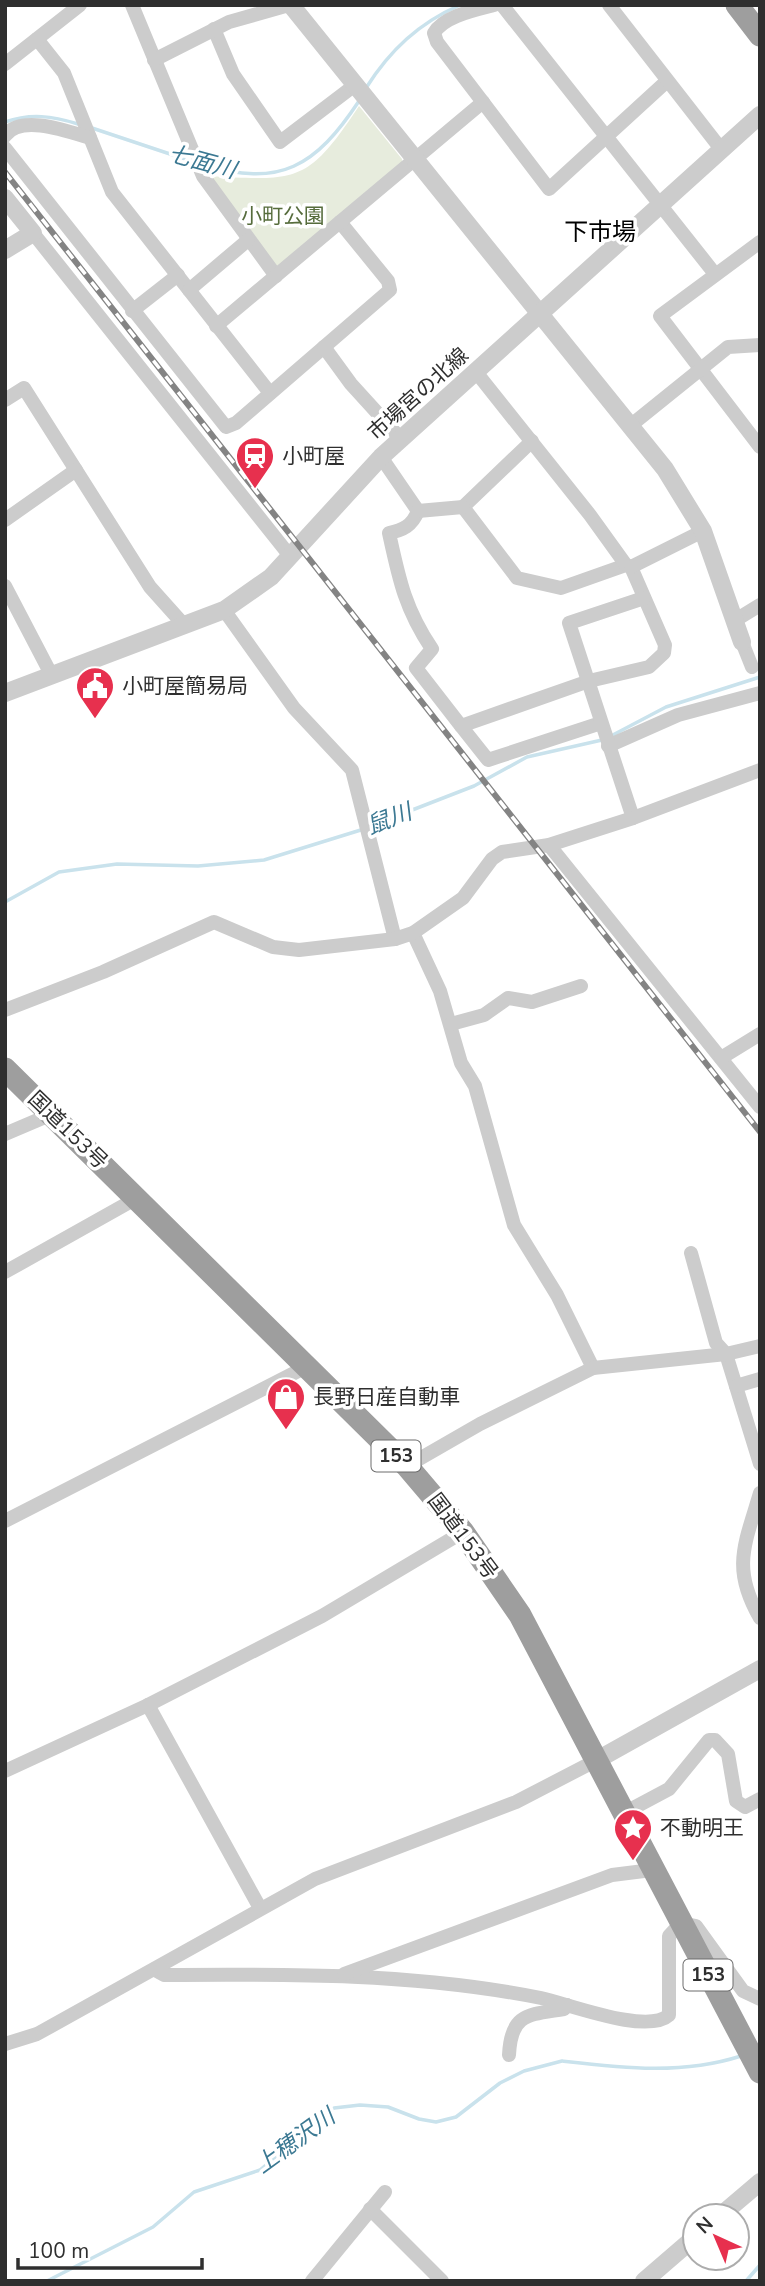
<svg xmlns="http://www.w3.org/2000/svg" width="765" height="2286" viewBox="0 0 765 2286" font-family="'Nunito Sans','Noto Sans JP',sans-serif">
  <rect width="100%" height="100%" fill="#fff"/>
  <path fill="#e7ecdd" d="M359 106 402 159V162L281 266H273L210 176C298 181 308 183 359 106Z"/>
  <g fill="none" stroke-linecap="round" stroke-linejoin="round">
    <g stroke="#c9e2ec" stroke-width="3.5">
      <path d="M366 88C390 50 419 23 460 5"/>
      <path d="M5 122C31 113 52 116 78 124"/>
      <path d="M92 128 191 161"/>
      <path d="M202 164C280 189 316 166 359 101"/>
      <path d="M609 737 666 707 760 677"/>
      <path d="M371 826 474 786 527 757 602 740"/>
      <path d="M5 902 59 872 117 864 198 866 264 860 364 829"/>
      <path d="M47 2281 153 2227 194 2192 260 2170 334 2108 360 2105 388 2107 419 2119 436 2122 456 2117 500 2083 524 2071 562 2061C623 2068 682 2075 741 2056"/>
      <path d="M746 2281 760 2265"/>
    </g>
    <g stroke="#ccc" stroke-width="14">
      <path d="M132 5 203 176 276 276"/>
      <path d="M494 5C475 10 444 16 434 33L437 42 549 189 667 81"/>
      <path d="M502 5 715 274"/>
      <path d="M609 5 721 149"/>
      <path d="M214 29 233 74 280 142 355 85"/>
      <path d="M37 39 64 73 112 192 270 393"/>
      <path d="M154 60 229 22 289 5"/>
      <path d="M5 64 80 5"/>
      <path d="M5 136C20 113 70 132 90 138"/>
      <path d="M5 148 226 427 236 423 390 290 388 281 340 222"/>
      <path d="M33 233 290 556"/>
      <path d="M760 242 660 316 760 447"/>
      <path d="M189 290 248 240"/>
      <path d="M132 311 178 275"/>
      <path d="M216 326 483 102"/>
      <path d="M324 347 351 384 401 439"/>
      <path d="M5 400 24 388 150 587 184 625"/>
      <path d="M630 426 728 347 760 345"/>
      <path d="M532 441 463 507 517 578 561 588 626 565"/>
      <path d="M381 457 418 511C412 526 403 530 389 533 399 579 405 609 432 649L416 668 461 726 589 681 649 667 664 653 665 645 631 567 626 565 590 515 476 372"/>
      <path d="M418 511 463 507"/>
      <path d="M5 520 76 470"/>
      <path d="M631 567 703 531"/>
      <path d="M5 586 52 676"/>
      <path d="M224 610 294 708 352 770 395 939"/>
      <path d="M734 621 760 605"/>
      <path d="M742 642 752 667"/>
      <path d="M461 726 488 760 601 723"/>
      <path d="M608 746 678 715 760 693"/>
      <path d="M633 818 569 623 644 598"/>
      <path d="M549 845 760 1107"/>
      <path d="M413 933 440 991 461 1063 475 1086 514 1225 557 1295 593 1368"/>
      <path d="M5 1010 103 972 214 922 273 947 299 950 395 939 413 933 463 898 492 859 502 852 549 845 633 818 760 770"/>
      <path d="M451 1024 484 1015 508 998 532 1002 581 986"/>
      <path d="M721 1058 760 1034"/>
      <path d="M5 1134 52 1114"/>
      <path d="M691 1253 716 1343 726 1354 760 1464"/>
      <path d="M5 1272 137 1198"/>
      <path d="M736 1386 760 1379"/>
      <path d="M407 1466 480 1424 593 1368 726 1354 760 1346"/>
      <path d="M760 1493C745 1544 731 1568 760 1618"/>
      <path d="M5 1521 306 1367"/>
      <path d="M148 1705 260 1908"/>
      <path d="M5 1771 148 1705 322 1616 463 1532"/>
      <path d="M624 1813 669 1789 709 1740H715L728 1754 736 1801 745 1807 760 1799"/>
      <path d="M155 1970 164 1975C290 1974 416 1973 541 1998 569 2004 647 2035 669 2015V1936L681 1923 696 1926 743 1991 760 1999"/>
      <path d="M344 1974 612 1875 652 1870"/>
      <path d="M5 2044 37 2034 315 1879 516 1802 597 1760"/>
      <path d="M509 2055C511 2013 528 2015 564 2009L567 2005"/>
      <path d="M370 2209 442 2281"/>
      <path d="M312 2281 385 2192"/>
    </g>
    <g stroke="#ccc" stroke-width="18">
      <path d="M291 5 665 469 703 531 742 642"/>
      <path d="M5 198 33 233 5 250"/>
      <path d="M5 693 224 610 271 577 381 457 760 115"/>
      <path d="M597 1760 760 1669"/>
      <path d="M720 2216 760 2182"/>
      <path d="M644 2281 695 2237"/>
    </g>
    <g stroke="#9e9e9e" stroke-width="23">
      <path d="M737 5 760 35"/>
      <path d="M5 1069 407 1466 463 1532 520 1615 760 2072"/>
    </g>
    <defs>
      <path id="rail" d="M5 172 760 1132"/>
    </defs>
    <use href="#rail" stroke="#848484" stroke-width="6"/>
    <use href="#rail" stroke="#fff" stroke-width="3.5" stroke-dasharray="10" stroke-linecap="butt"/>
  </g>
  <defs>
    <symbol id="station-pin" viewBox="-11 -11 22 30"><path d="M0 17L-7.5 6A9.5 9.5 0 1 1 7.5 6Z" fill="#e7304e" stroke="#fff"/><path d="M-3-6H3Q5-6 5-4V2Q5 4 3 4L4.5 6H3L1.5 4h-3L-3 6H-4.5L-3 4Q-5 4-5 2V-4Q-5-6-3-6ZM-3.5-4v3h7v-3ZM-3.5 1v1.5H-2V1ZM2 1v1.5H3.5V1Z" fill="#fff"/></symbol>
    <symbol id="civic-pin" viewBox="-11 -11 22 30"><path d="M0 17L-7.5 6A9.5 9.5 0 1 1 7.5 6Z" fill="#e7304e" stroke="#fff"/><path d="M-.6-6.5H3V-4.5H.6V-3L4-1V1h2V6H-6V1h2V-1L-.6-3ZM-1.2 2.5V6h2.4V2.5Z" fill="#fff"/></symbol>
    <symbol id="shop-pin" viewBox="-11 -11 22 30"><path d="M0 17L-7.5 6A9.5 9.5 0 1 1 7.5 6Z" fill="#e7304e" stroke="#fff"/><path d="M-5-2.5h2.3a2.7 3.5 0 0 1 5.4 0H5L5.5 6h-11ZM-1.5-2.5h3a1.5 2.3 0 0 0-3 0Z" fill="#fff"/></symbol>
    <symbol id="sight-pin" viewBox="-11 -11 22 30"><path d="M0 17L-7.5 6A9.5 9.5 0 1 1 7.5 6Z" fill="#e7304e" stroke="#fff"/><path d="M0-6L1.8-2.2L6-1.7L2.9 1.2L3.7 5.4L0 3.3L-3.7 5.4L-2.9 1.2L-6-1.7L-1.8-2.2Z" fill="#fff"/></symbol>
  </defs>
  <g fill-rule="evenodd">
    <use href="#station-pin" x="233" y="434" width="44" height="60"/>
    <use href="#civic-pin" x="73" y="664" width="44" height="60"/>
    <use href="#shop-pin" x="264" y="1375" width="44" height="60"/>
    <use href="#sight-pin" x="611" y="1806" width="44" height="60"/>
  </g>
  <g text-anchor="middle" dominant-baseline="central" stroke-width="7" stroke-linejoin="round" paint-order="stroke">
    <g fill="#fff" stroke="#6d6d6d" stroke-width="2">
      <rect x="371.5" y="1440.5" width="49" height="31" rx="5"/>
      <rect x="683.5" y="1959.5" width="49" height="31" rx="5"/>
    </g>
    <g font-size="19" font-weight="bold" fill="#2f2f2f">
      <text x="396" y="1456">153</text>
      <text x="708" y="1975">153</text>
    </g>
    <g font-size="21" fill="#566c3c" stroke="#fff">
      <text x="283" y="216">小町公園</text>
    </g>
    <g font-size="21" fill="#2f2f2f" stroke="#fff">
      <text transform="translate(418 394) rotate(-42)">市場宮の北線</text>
      <text transform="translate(68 1130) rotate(44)">国道153号</text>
      <text transform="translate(463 1536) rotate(53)">国道153号</text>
    </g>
    <g font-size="21" fill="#2f2f2f" stroke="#fff" text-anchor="start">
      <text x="282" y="456">小町屋</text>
      <text x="122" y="686">小町屋簡易局</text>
      <text x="313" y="1397">長野日産自動車</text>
      <text x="660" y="1828">不動明王</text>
    </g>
    <g font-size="23" font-style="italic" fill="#3c7993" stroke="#fff">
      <text transform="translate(202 162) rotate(15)">七面川</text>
      <text transform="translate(389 819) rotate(-21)">鼠川</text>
      <text transform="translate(295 2141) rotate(-36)">上穂沢川</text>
    </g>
    <g font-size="24" fill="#000" stroke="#fff">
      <text x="600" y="232">下市場</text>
    </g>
  </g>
  <rect width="765" height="2286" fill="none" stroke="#2f2f2f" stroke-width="14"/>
  <g transform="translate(716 2237) rotate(316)"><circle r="33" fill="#ffffff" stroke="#acacac" stroke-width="2"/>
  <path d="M0-5L12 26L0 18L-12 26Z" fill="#e7304e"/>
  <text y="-10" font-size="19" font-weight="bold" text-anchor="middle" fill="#2f2f2f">N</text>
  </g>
  <path d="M18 2258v10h184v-10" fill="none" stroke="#2f2f2f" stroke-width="3.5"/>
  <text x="28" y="2258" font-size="21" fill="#2f2f2f" stroke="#ffffff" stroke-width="5" paint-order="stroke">100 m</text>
</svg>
